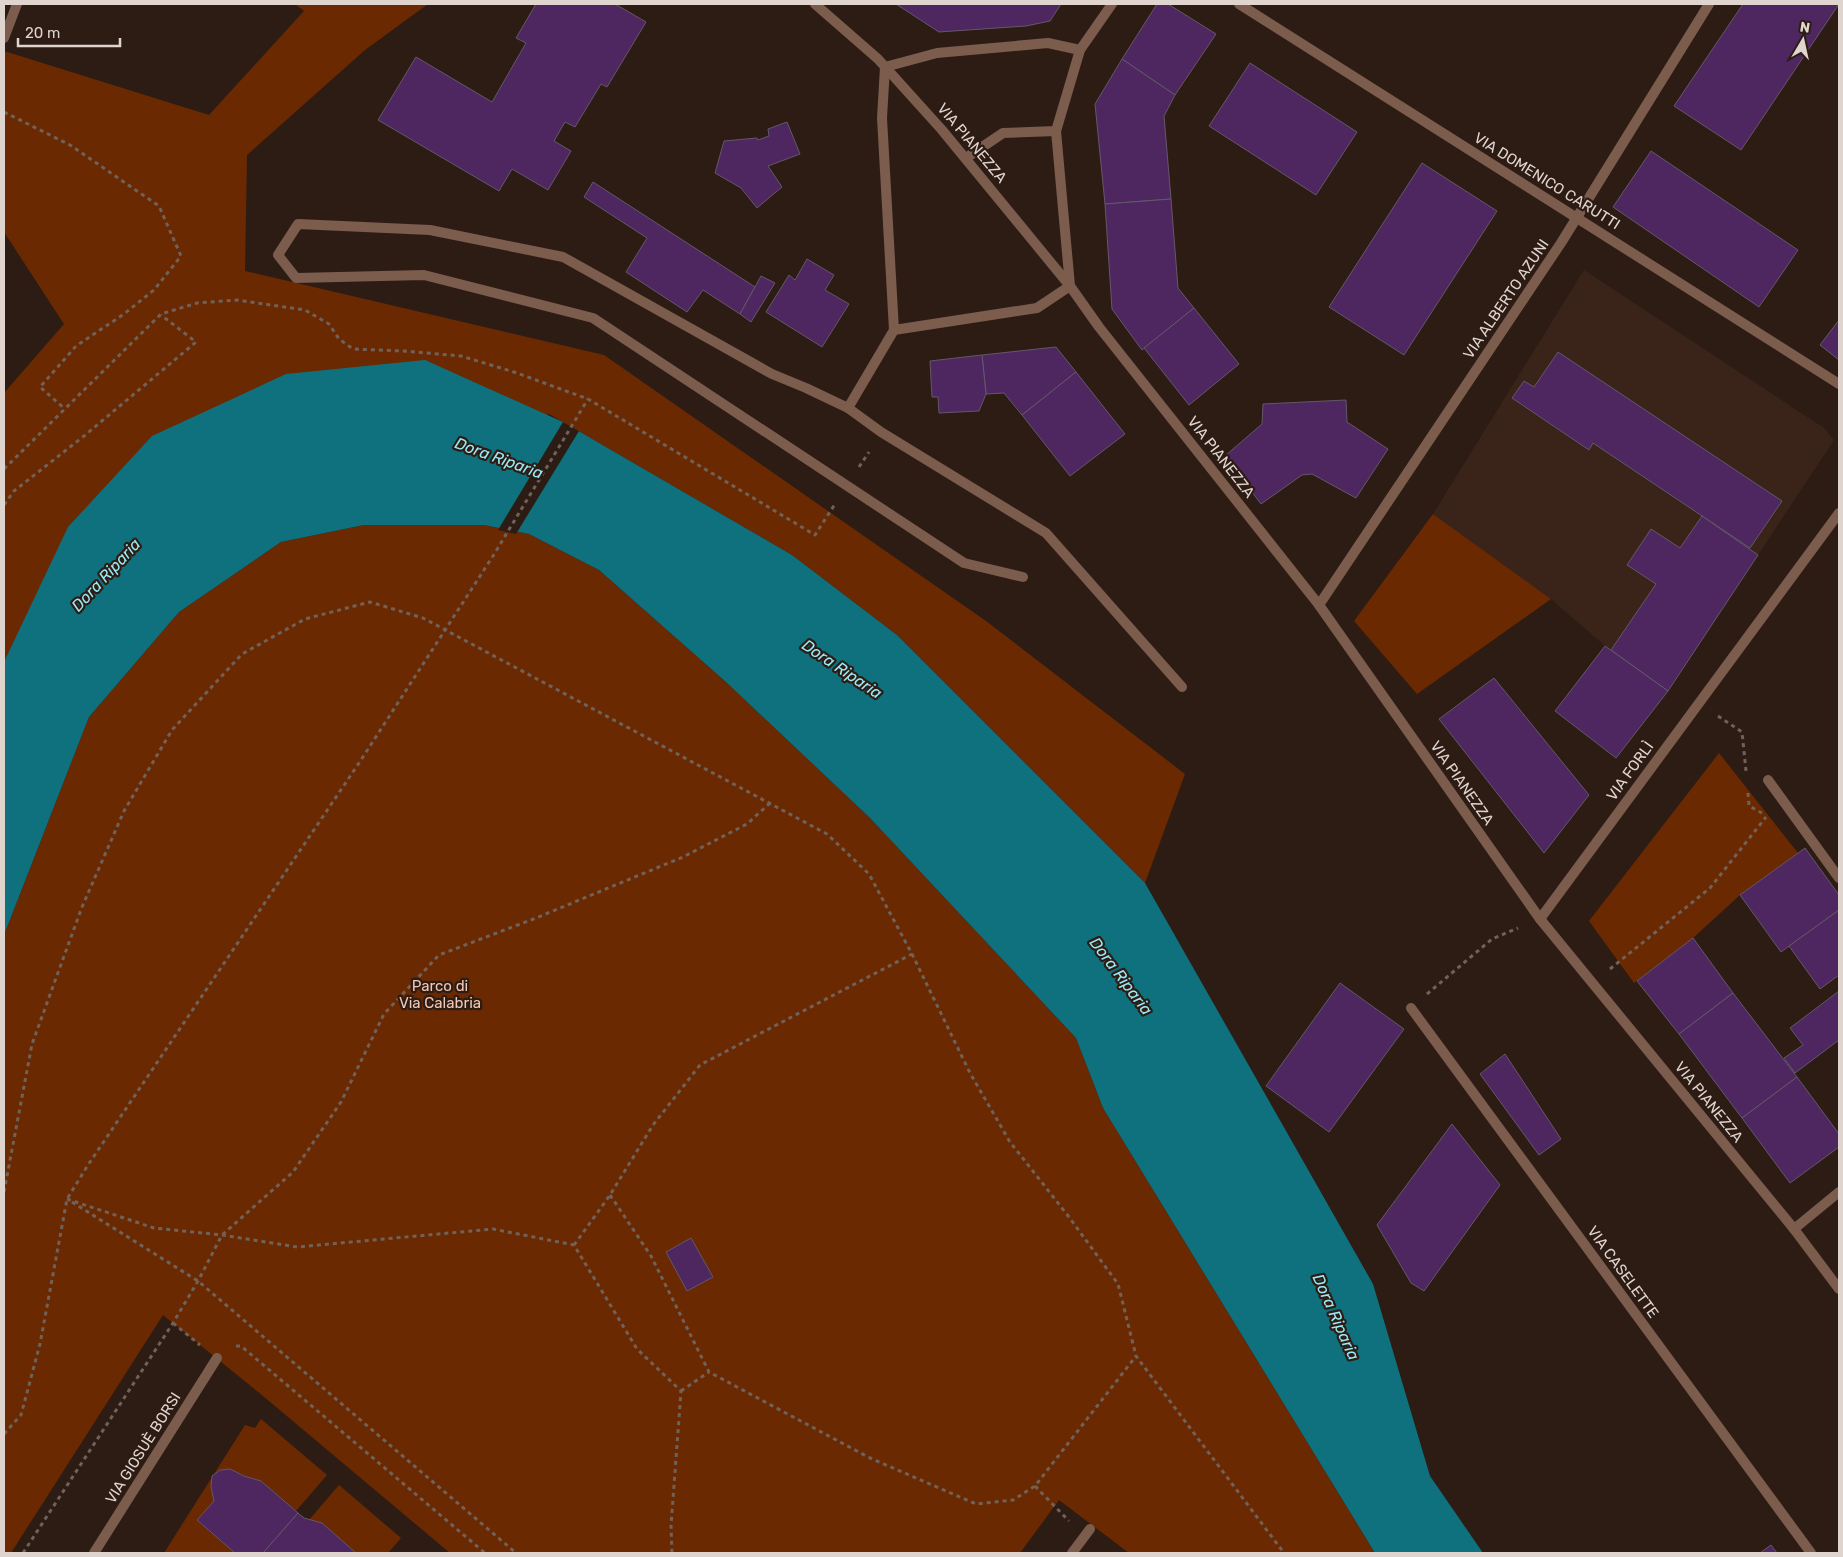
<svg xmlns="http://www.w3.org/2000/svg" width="1843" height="1557" viewBox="0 0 1843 1557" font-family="Rubik,sans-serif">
  <rect width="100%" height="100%" fill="#2d1c14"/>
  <path fill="#3a241a" d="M1584 270 1824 428 1834 440 1668 691 1605 646 1551 599 1433 514Z"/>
  <g fill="#6b2902">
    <path d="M295 4H428L365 50 247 155 245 271 604 355 986 621 1185 774 1145 883 897 635 792 555 549 414 4 665V393L64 324 4 232V51L209 115 304 11Z"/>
    <path d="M1433 514 1551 599 1417 694 1354 621Z"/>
    <path d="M364 525H484L529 534 599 570 726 682 870 818 1076 1038 1103 1108 1375 1553H1129L1059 1500 1020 1553H450L263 1396 163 1315 11 1553H4V935L89 717 179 612 281 542Z"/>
    <path d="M1719 753 1798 853 1740 895 1693 938 1634 983 1589 921Z"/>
    <path d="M261 1419 327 1475 296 1511 261 1481 244 1476 230 1469 220 1471 212 1476 211 1487 214 1501 197 1520 235 1553H164L245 1425 255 1428Z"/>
    <path d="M339 1485 401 1538 388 1553H356L322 1523 309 1520Z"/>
  </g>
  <path fill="#0e717d" d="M425 360 563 422 792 555 897 635 1145 883 1373 1284 1430 1476 1483 1553H1375L1103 1108 1076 1038 870 818 726 682 599 570 529 534 484 525H364L281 542 179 612 89 717 4 935V662L68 527 152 436 286 374Z"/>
  <path fill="#2d1c14" d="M563 422 579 431 516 534 498 530Z"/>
  <g fill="#4e2761" stroke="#635869">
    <path d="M536 4H615L646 22 607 87 601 84 575 127 565 122 554 141 571 151 548 190 512 169 499 191 378 120 416 57 492 102 526 43 516 38Z"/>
    <path d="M896 4H1061L1050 21 1026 26 939 32Z"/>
    <path d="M1157 4H1168L1216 34 1175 95 1122 59Z"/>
    <path d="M1743 4H1839L1741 150 1674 106Z"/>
    <path d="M1122 59 1175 95 1164 116 1171 199 1105 204 1095 104Z"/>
    <path d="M1250 63 1357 132 1316 195 1209 126Z"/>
    <path d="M787 122 800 154 768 166 782 187 757 208 741 188 715 173 724 141 757 138 758 140 769 136 768 129Z"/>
    <path d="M1651 151 1798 250 1759 307 1613 207Z"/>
    <path d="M1422 163 1497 211 1404 355 1329 307Z"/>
    <path d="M593 182 755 287 740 314 703 290 687 312 626 272 647 238 584 197Z"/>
    <path d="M1171 199 1178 288 1194 308 1142 350 1112 309 1105 204Z"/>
    <path d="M807 259 834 275 825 290 849 304 822 347 766 312 789 275 795 280Z"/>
    <path d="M761 276 775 283 751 322 740 314Z"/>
    <path d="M1194 308 1239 364 1189 405 1144 348Z"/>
    <path d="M1839 320V360L1820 345Z"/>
    <path d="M1056 347 1076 372 1022 415 1004 393 986 394 982 355Z"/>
    <path d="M1558 352 1782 501 1750 548 1593 443 1589 450 1512 398 1524 381 1534 387Z"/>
    <path d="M982 355 986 394 979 411 939 413 938 397H932L930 361Z"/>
    <path d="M1076 372 1125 434 1070 476 1022 415Z"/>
    <path d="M1346 400 1347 422 1388 449 1356 498 1312 474 1302 475 1261 504 1225 456 1262 424 1263 404Z"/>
    <path d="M1702 516 1758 555 1668 691 1611 650 1656 584 1627 565 1651 529 1680 548Z"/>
    <path d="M1605 646 1668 691 1616 758 1555 711Z"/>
    <path d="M1494 678 1589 795 1544 853 1439 719Z"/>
    <path d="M1805 848 1839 895V910L1781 952 1740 895Z"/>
    <path d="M1839 910V975L1820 989 1789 946Z"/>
    <path d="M1693 938 1733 993 1679 1034 1637 981Z"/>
    <path d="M1340 983 1404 1029 1329 1132 1266 1086Z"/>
    <path d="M1839 991V1040L1795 1073 1784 1058 1803 1045 1790 1028Z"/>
    <path d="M1733 993 1797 1077 1742 1118 1679 1034Z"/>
    <path d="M1505 1054 1561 1139 1539 1155 1480 1074Z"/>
    <path d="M1797 1077 1839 1134V1147L1790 1183 1742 1118Z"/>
    <path d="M1452 1124 1500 1185 1424 1291 1411 1283 1377 1225Z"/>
    <path d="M691 1238 713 1277 687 1291 666 1252Z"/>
    <path d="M230 1469 244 1476 261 1481 298 1513 263 1553H235L197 1520 214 1501 211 1487 212 1476 220 1470Z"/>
    <path d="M298 1513 304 1518 322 1523 356 1553H263Z"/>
    <path d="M1771 1545 1777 1553H1760Z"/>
  </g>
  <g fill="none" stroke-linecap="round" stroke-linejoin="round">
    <g stroke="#70625a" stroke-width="3" stroke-dasharray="4 4" stroke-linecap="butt">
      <path d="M4 112 70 145 159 206 181 256 154 290 124 314 76 346 40 387 65 409"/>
      <path d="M859 467 869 452"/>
      <path d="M4 469 161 314 197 303 237 300 305 310 329 324 339 339 353 349 404 351 461 356 514 372 588 399 815 535 835 504"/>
      <path d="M4 505 14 491 84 436 196 342 161 315"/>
      <path d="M1718 716 1742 732 1746 771"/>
      <path d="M1748 793 1749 806 1762 813"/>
      <path d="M1610 969 1710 888 1766 817"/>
      <path d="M1427 994 1492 939 1518 928"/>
      <path d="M4 1192 32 1044 82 907 124 811 172 730 242 654 305 619 370 602 423 618 827 834 869 874 912 954 970 1073 1010 1142 1069 1217 1118 1284 1136 1356 1284 1553"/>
      <path d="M610 1195 651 1256 709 1372 870 1458 976 1504 1013 1500 1035 1486 1136 1356"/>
      <path d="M67 1199 154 1228 222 1235 297 1247 493 1229 574 1245 637 1349 681 1391 671 1526 672 1553"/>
      <path d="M72 1202 198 1281 516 1553"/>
      <path d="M574 1245 610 1195 653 1125 700 1065 912 954"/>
      <path d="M173 1323 200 1345"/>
      <path d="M236 1346H241L485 1553"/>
      <path d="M681 1391 709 1372"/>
      <path d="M4 1434 21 1415 40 1344 67 1199 88 1165 359 763 493 556 588 399"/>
      <path d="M1035 1486 1069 1521"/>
      <path d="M23 1553 173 1323 198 1281 222 1235 293 1172 341 1102 384 1014 439 955 536 918 683 857 747 824 770 803"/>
    </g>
    <g stroke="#7b5c4d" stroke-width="10">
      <path d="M4 38 17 4"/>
      <path d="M848 408 806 388 772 374 563 257 430 230 298 224 278 255 296 278 424 275 593 318 964 563 1023 577"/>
    </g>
    <g stroke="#7b5c4d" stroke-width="10">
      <path d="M1239 4 1839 384"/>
      <path d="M1056 131 1070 286 1037 308 894 330 882 118 885 67 937 53 1048 43 1080 50"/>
      <path d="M966 158 1003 133 1056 131 1080 50 1112 4"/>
      <path d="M894 330 848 408 881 432 1046 533 1182 687"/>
      <path d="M1319 605 1561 243 1709 4"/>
      <path d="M1768 780 1839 878"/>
      <path d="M1540 919 1839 513"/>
      <path d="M1411 1008 1811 1553"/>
      <path d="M1794 1229 1839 1192"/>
      <path d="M94 1553 217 1358"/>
      <path d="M1072 1553 1090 1529"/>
    </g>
    <path stroke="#7b5c4d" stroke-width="10" d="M815 4 878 59 942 130 1070 286 1099 327 1319 605 1540 919 1794 1229 1839 1289"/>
  </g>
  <g text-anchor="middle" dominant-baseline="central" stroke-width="4.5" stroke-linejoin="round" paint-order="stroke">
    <g font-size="15" fill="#dfd4ce" stroke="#2d1c14">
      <text transform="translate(972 143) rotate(50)">VIA PIANEZZA</text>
      <text transform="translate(1547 181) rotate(32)">VIA DOMENICO CARUTTI</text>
      <text transform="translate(1506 299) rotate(-56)">VIA ALBERTO AZUNI</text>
      <text transform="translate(1221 457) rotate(52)">VIA PIANEZZA</text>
      <text transform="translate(1630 771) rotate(-54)">VIA FORLÌ</text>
      <text transform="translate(1462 783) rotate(55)">VIA PIANEZZA</text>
      <text transform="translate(1709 1102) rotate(51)">VIA PIANEZZA</text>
      <text transform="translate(1623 1272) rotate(54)">VIA CASELETTE</text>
      <text transform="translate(143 1448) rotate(-58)">VIA GIOSUÈ BORSI</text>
    </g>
    <g font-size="15" fill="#f1c7b5" stroke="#2d1c14">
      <text x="440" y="986">Parco di<tspan x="440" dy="17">Via Calabria</tspan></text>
    </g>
    <g font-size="16" font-style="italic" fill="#9aeaf7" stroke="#2d1c14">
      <text transform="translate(499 458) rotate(20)">Dora Riparia</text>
      <text transform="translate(106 575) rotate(-47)">Dora Riparia</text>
      <text transform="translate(842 669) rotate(34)">Dora Riparia</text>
      <text transform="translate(1121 976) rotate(53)">Dora Riparia</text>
      <text transform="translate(1336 1317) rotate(66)">Dora Riparia</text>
    </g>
  </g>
  <rect width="1843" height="1557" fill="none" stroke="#dfd4ce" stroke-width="10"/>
  <g transform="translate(1803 40) rotate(9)" stroke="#2d1c14" stroke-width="4" paint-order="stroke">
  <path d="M0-4L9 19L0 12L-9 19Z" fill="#dfd4ce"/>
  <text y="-8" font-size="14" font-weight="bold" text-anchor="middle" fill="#dfd4ce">N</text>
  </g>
  <path d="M18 38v8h102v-8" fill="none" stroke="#dfd4ce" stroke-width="2.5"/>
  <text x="25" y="38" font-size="15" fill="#dfd4ce" stroke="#2d1c14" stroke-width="4" paint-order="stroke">20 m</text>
</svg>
